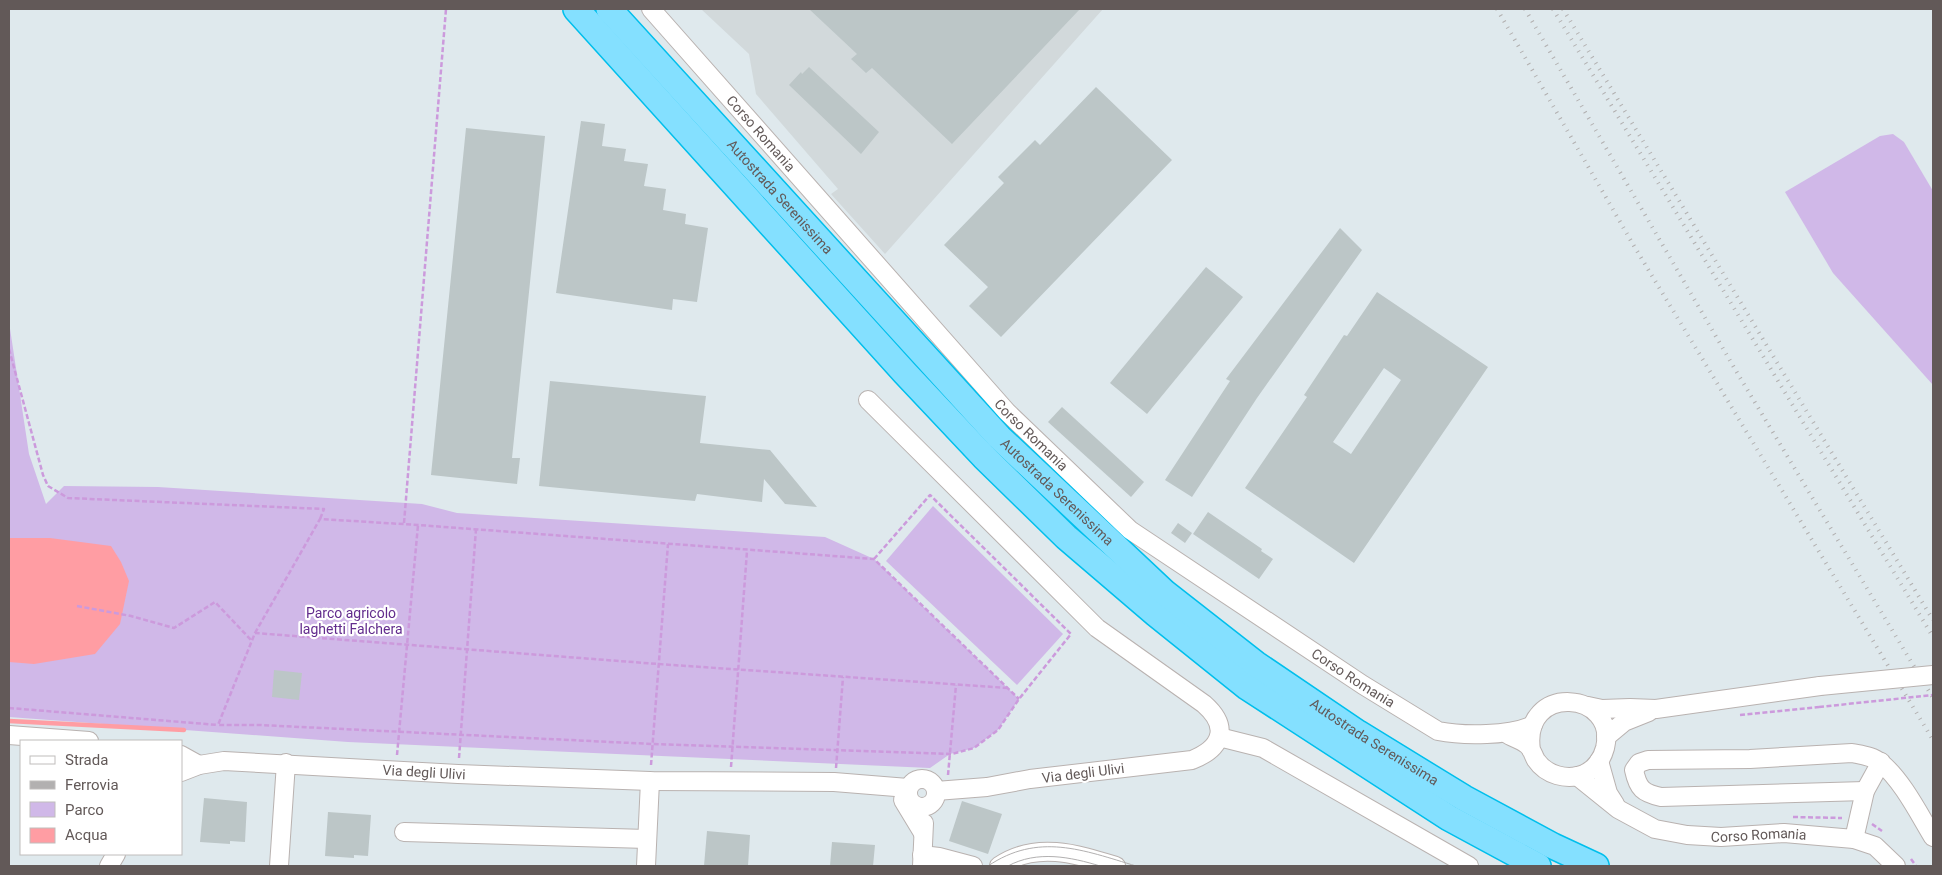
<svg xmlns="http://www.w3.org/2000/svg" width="1942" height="875" viewBox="0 0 1942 875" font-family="Roboto,sans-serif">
  <rect width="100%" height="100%" fill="#dfe9ed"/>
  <path fill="#d2d9db" d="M701 9H1103L885 254 831 194 838 189 756 94 749 54Z"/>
  <g fill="#d0b8e8">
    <path d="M1893 134 1904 142 1933 191V385L1833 273 1785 192 1880 136Z"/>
    <path d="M9 322 29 454 46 504 64 486 158 487 422 504 457 513 825 537 874 559 1019 699 998 730 974 748 950 754 930 768 348 742 9 717Z"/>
    <path d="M933 506 1063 634 1017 685 886 561Z"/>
  </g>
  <path fill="#ff9da3" d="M9 538H50L111 546 121 562 129 581 120 624 95 654 34 664 9 662Z"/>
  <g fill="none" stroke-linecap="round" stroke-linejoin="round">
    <path stroke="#ff9da3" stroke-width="4.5" d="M9 721 184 730"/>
  </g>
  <g fill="#bcc6c7" fill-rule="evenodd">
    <path d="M809 9H1080L952 144 872 68 866 73 851 59 857 54Z"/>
    <path d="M809 67 879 132 861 154 789 85 801 72 802 74Z"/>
    <path d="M1096 87 1172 160 1001 337 969 306 988 287 944 245 1004 183 998 177 1035 140 1040 145Z"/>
    <path d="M581 121 605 124 602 146 626 149 624 161 648 164 644 186 666 189 663 210 686 214 685 224 708 228 697 302 673 299 672 310 556 293Z"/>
    <path d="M466 128 545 136 512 458H520L517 484 431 475Z"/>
    <path d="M1340 228 1362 250 1257 398 1192 497 1165 480 1230 381 1226 379Z"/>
    <path d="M1206 267 1243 297 1147 414 1110 383Z"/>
    <path d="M1377 292 1488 367 1354 563 1245 488 1307 397 1304 395 1344 335 1347 336ZM1384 368 1401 380 1351 454 1333 442Z"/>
    <path d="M550 381 706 396 700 443 770 450 817 507 785 504 764 479 762 502 697 494 695 501 539 486Z"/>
    <path d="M1062 407 1144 482 1131 497 1048 422Z"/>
    <path d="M1208 512 1262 549 1261 551 1273 559 1259 579 1193 534Z"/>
    <path d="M1178 523 1192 533 1185 543 1171 533Z"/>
    <path d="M274 670 302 673 299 700 272 697Z"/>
    <path d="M204 798 247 802 245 842 230 841V844L200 842Z"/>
    <path d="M962 801 1002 814 988 854 949 841Z"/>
    <path d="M328 812 371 815 368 856 354 855V858L325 856Z"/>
    <path d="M707 831 750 835 748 866H704Z"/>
    <path d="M832 842 875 845 873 866H830Z"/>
  </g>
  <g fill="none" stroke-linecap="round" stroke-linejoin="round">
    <defs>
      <g id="minor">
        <path id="s1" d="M651 9 1007 412 1130 530 1363 685 1438 731C1463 736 1511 736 1533 725"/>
        <path d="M868 400 1097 628 1204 704C1230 727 1222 748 1192 760L1030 779 987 787 936 791"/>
        <path d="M1588 706 1602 709 1630 708 1656 709 1820 686"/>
        <path d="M1506 733C1512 738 1520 739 1526 744 1532 748 1533 755 1536 760 1546 775 1567 781 1584 774 1595 769 1602 759 1605 748 1619 691 1521 682 1531 750"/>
        <path d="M9 735 89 741"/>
        <path d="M1219 737 1263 748 1469 866"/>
        <path d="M1606 737 1624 722 1649 712"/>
        <path d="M181 755 199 765"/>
        <path d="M1599 761 1608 793 1615 804"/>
        <path id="s2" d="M181 772 199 765 224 761 458 774 650 781 834 782 908 788"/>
        <path id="s3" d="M1577 776 1618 809 1655 829 1687 835 1721 837 1784 833 1854 839 1875 846 1896 866"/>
        <circle cx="922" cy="793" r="14"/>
        <path d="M1865 791 1661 797C1643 793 1638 789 1634 770L1639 763 1648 760 1750 759 1852 753C1862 755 1873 756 1881 763 1902 780 1919 814 1933 837"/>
        <path d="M903 800 923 833"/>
        <path d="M404 832 647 839"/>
        <path d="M1854 839 1865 791 1881 762"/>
        <path d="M922 855 939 857 973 866"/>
        <path d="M109 866 116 854"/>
        <path d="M279 866 286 763"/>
        <path d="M646 866 650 781"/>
        <path d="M922 866 924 823"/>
        <path d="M999 866C1036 841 1077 854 1116 866"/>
      </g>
      <g id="highway">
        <path d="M576 9 905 373 984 457 1066 537 1156 614 1247 687 1449 818 1538 866"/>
        <path id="s4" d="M609 9 999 437 1164 592 1256 664 1358 733 1464 798 1553 846 1596 866"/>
      </g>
    </defs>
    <use href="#minor" stroke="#b9b2b0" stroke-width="20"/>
    <use href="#highway" stroke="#00bfec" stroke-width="28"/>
    <g stroke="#cc9adc" stroke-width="2.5" stroke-dasharray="5 2.5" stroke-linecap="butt">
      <path d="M9 349 43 475 48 486 68 498 324 509 320 519"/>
      <path d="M404 523 446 9"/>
      <path d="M874 559 930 495 1071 634 1019 699 998 730 974 748 952 754 652 744 260 725H218L255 633 658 664 1008 688"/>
      <path d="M77 606 131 616 174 628 215 602 252 641"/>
      <path d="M255 633 320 519 418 525 874 559 1019 699"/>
      <path d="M9 708 218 725"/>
      <path d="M1740 715 1819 707"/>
      <path d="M397 755 418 525"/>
      <path d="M459 758 476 529"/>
      <path d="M651 765 668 544"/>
      <path d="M731 767 747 551"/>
      <path d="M836 768 843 677"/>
      <path d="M948 775 956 685"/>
      <path d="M1793 817 1842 818"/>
      <path d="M1872 824 1882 831"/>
      <path d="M1911 859 1916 866"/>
    </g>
    <use href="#minor" stroke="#fff" stroke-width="18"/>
    <use href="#highway" stroke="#84e0ff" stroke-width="25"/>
    <g stroke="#b2b0b0" stroke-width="1">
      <path d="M988 866C1038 832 1083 850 1136 866"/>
      <path d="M1008 866C1037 850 1071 857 1100 866"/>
    </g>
    <g stroke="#b2b0b0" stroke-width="4" stroke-dasharray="1 6" stroke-linecap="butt">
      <path d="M1497 9 1634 246 1933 740"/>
      <path d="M1525 9 1739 376 1933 698"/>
      <path d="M1553 9 1933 637"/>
      <path d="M1563 9 1933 620"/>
    </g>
    <defs>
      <path id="minor-bridge" d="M1820 686 1933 675"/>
    </defs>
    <use href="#minor-bridge" stroke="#b9b2b0" stroke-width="20" stroke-linecap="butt"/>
    <path stroke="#cc9adc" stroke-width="2.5" stroke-dasharray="5 2.5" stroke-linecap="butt" d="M1819 707 1933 695"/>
    <use href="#minor-bridge" stroke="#fff" stroke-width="18"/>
  </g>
  <g text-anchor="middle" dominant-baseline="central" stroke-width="4.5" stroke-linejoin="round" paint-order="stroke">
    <g font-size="14" fill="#625958" stroke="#fff">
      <text stroke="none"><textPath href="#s1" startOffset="166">Corso Romania</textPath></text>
      <text stroke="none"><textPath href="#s4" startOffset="254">Autostrada Serenissima</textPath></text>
      <text stroke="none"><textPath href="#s1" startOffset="571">Corso Romania</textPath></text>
      <text stroke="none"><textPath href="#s4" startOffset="659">Autostrada Serenissima</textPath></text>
      <text stroke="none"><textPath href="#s1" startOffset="976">Corso Romania</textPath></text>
      <text stroke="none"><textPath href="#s4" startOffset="1064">Autostrada Serenissima</textPath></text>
      <text stroke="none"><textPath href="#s2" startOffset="245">Via degli Ulivi</textPath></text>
      <text transform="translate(1083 773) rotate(-7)">Via degli Ulivi</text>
      <text stroke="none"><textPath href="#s3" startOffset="199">Corso Romania</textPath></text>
    </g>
    <g font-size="14" fill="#622c8d" stroke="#fff">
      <text x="351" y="613">Parco agricolo<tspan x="351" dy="16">laghetti Falchera</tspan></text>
    </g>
  </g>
  <rect width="1942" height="875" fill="none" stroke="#625958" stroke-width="20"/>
  <rect x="20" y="740" width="162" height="115" fill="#ffffff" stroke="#c0bdbc"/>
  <rect x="30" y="756" width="25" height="8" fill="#ffffff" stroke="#c0bdbc"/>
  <text x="65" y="765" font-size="15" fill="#625958">Strada</text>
  <rect x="30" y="781" width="25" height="8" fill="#b2b0b0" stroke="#c0bdbc"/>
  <text x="65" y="790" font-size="15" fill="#625958">Ferrovia</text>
  <rect x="30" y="802" width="25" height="15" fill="#d0b8e8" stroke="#c0bdbc"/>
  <text x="65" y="815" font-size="15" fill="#625958">Parco</text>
  <rect x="30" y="828" width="25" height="15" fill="#ff9da3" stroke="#c0bdbc"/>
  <text x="65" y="840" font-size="15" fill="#625958">Acqua</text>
</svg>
